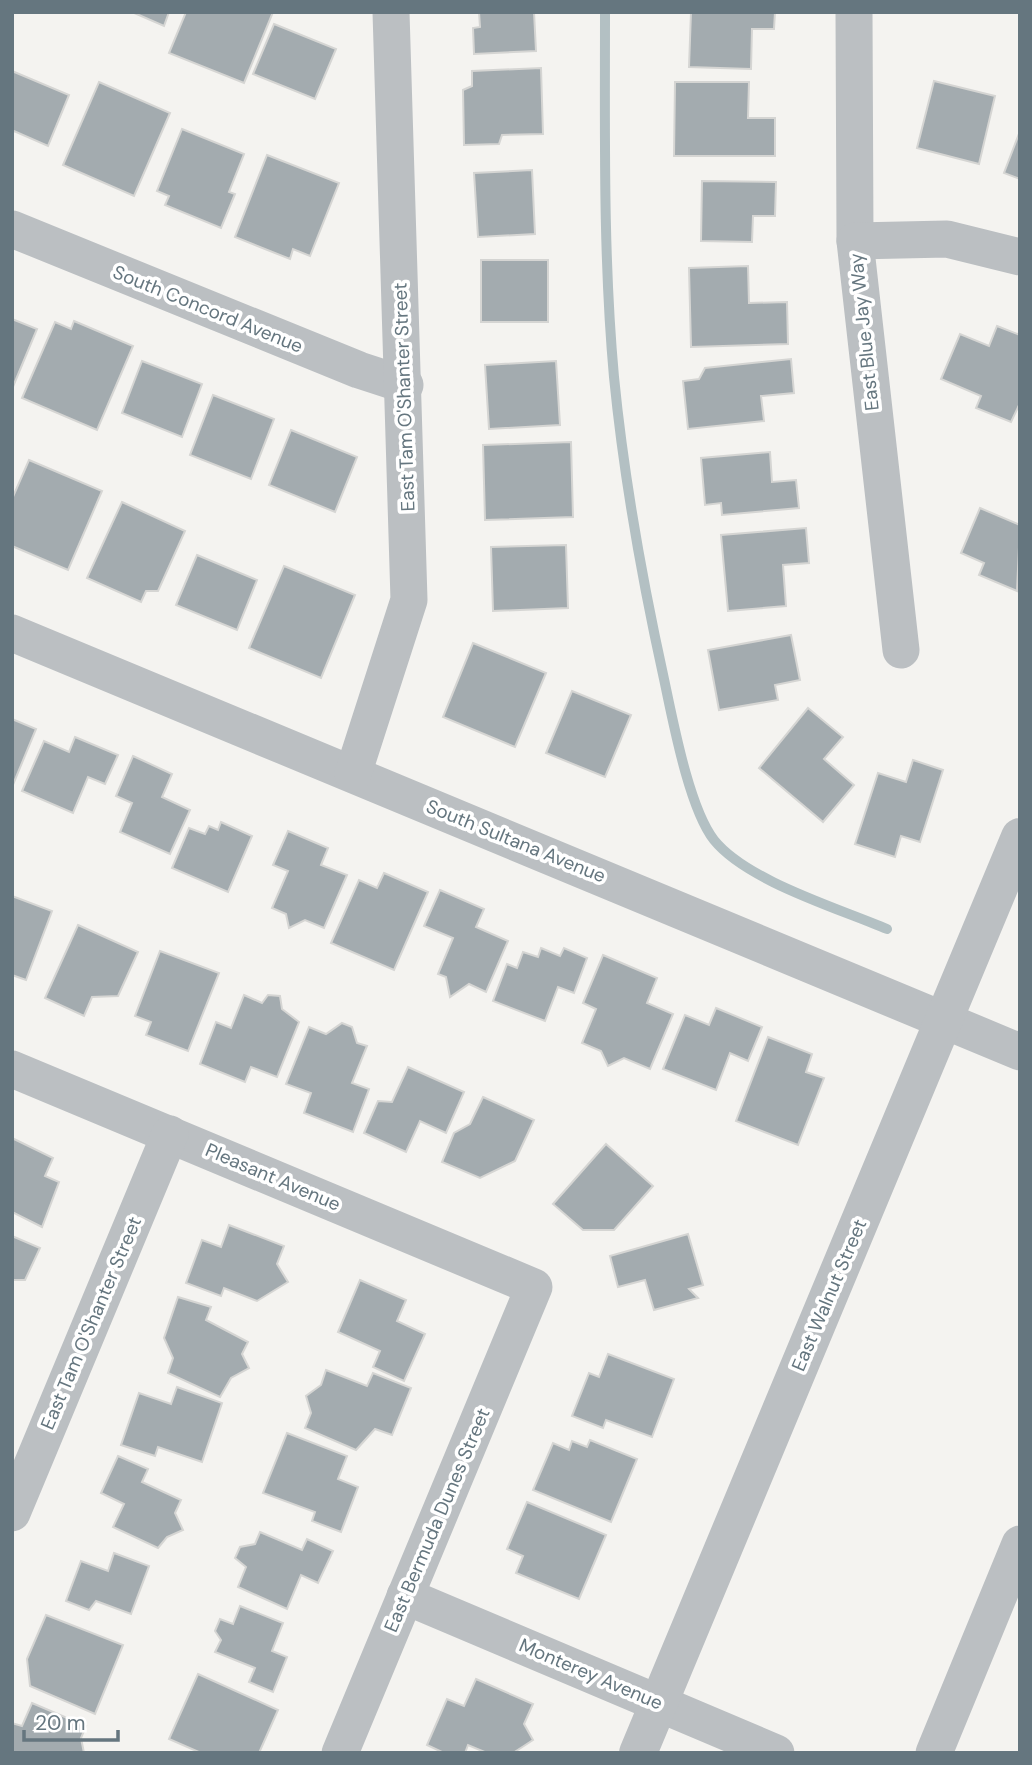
<svg xmlns="http://www.w3.org/2000/svg" width="1032" height="1765" viewBox="0 0 1032 1765" font-family="'DM Sans',sans-serif">
  <rect width="100%" height="100%" fill="#f4f3f0"/>
  <g fill="none" stroke-linecap="round" stroke-linejoin="round">
    <path stroke="#b3c0c3" stroke-width="10" d="M605 12C605 134 603 256 614 377 624 479 642 579 664 679 673 721 689 808 714 840 747 881 838 908 887 929"/>
  </g>
  <g fill="#a3abaf" stroke="#d5d5d3" stroke-width="2">
    <path d="M132 12H169L164 26Z"/>
    <path d="M186 12H273L244 83 169 53Z"/>
    <path d="M479 12H534L536 51 474 54 473 28 480 27Z"/>
    <path d="M691 12H775L774 29H752L751 69 689 67Z"/>
    <path d="M274 24 336 49 315 99 253 74Z"/>
    <path d="M541 68 543 134 502 135 499 144 464 145 463 90 472 86V71Z"/>
    <path d="M12 71 69 95 48 146 14 131 12 134Z"/>
    <path d="M934 81 995 96 979 164 917 148Z"/>
    <path d="M99 82 170 113 134 196 63 165Z"/>
    <path d="M675 82H749L748 118H775V156H674Z"/>
    <path d="M182 129 244 154 229 192 235 194 221 228 165 205 169 196 157 191Z"/>
    <path d="M1020 131V179L1004 173Z"/>
    <path d="M267 155 339 183 310 256 293 249 290 259 235 237Z"/>
    <path d="M532 170 535 234 478 237 474 173Z"/>
    <path d="M702 181 776 182 775 216H753L752 242 701 241Z"/>
    <rect x="481" y="260" width="67" height="62"/>
    <path d="M748 266 749 303 787 302 788 344 691 347 689 268Z"/>
    <path d="M12 319 37 329 12 389Z"/>
    <path d="M74 321 133 346 97 430 22 398 55 322 71 329Z"/>
    <path d="M997 326 1020 335V403L1011 422 976 408 981 396 941 379 960 334 989 346Z"/>
    <path d="M791 359 794 393 761 396 764 421 688 429 683 381 699 379 705 368Z"/>
    <path d="M142 361 202 384 182 437 122 413Z"/>
    <path d="M556 361 560 425 489 429 485 365Z"/>
    <path d="M213 395 274 419 251 479 190 455Z"/>
    <path d="M291 430 357 457 335 512 269 485Z"/>
    <path d="M571 442 573 517 485 520 483 445Z"/>
    <path d="M770 452 772 482 796 480 799 508 722 515 721 503 705 505 701 458Z"/>
    <path d="M29 460 102 491 68 570 12 546V499Z"/>
    <path d="M122 502 185 531 158 591H146L141 602 87 578Z"/>
    <path d="M980 508 1020 525 1017 591 979 575 984 563 961 553Z"/>
    <path d="M806 528 809 563 783 565 786 606 728 611 721 535Z"/>
    <path d="M566 545 568 608 493 611 491 547Z"/>
    <path d="M197 555 257 580 237 630 176 605Z"/>
    <path d="M284 566 355 595 321 678 249 648Z"/>
    <path d="M791 635 800 680 775 685 778 700 719 710 708 650Z"/>
    <path d="M473 643 546 673 515 747 443 717Z"/>
    <path d="M572 691 631 715 605 777 546 753Z"/>
    <path d="M808 708 843 737 824 759 854 785 823 822 759 768Z"/>
    <path d="M12 719 36 729 12 787Z"/>
    <path d="M75 737 118 755 105 784 88 777 73 813 22 791 44 741 69 752Z"/>
    <path d="M133 756 172 774 162 797 190 810 170 854 120 832 132 803 116 796Z"/>
    <path d="M913 760 943 770 920 842 901 836 895 857 855 844 878 773 906 782Z"/>
    <path d="M221 822 252 836 228 892 172 868 189 828 205 834 209 826 218 830Z"/>
    <path d="M288 831 328 848 321 865 347 875 324 928 305 920 289 928 286 914 272 908 288 871 273 865Z"/>
    <path d="M384 873 428 892 394 970 331 943 359 880 377 888Z"/>
    <path d="M440 890 484 909 476 927 508 941 486 992 469 984 450 997 446 977 438 974 453 938 424 926Z"/>
    <path d="M12 896 52 911 26 980 12 975Z"/>
    <path d="M78 925 138 952 118 996 92 997 84 1016 45 998Z"/>
    <path d="M541 948 560 956 564 948 587 958 574 993 558 987 545 1021 493 1001 507 964 517 968 523 952 538 957Z"/>
    <path d="M160 951 219 973 188 1051 146 1035 151 1022 135 1016Z"/>
    <path d="M603 955 657 978 647 1003 673 1014 650 1069 624 1058 608 1066 601 1051 582 1043 596 1009 583 1003Z"/>
    <path d="M244 995 262 1003 268 995 280 996 282 1009 299 1022 277 1077 251 1067 245 1082 200 1064 216 1022 231 1028Z"/>
    <path d="M716 1008 762 1027 748 1061 730 1053 716 1090 663 1069 685 1015 709 1025Z"/>
    <path d="M342 1023 352 1027 357 1043 367 1046 352 1083 369 1089 353 1132 304 1113 311 1093 286 1084 309 1027 326 1034Z"/>
    <path d="M768 1037 812 1054 806 1072 824 1078 798 1145 736 1121Z"/>
    <path d="M408 1067 464 1092 446 1133 420 1121 406 1152 364 1133 378 1101 392 1102Z"/>
    <path d="M483 1097 534 1120 515 1161 480 1178 442 1162 454 1133 470 1124Z"/>
    <path d="M12 1138 53 1158 45 1176 59 1182 42 1227 12 1212Z"/>
    <path d="M606 1144 653 1186 614 1230H583L553 1204Z"/>
    <path d="M229 1225 284 1246 277 1264 288 1282 257 1301 224 1288 221 1296 186 1283 202 1240 221 1247Z"/>
    <path d="M688 1234 703 1285 689 1289 698 1298 654 1310 645 1280 618 1287 610 1256Z"/>
    <path d="M12 1236 40 1248 25 1280H12Z"/>
    <path d="M360 1280 406 1300 397 1321 425 1334 404 1381 373 1367 380 1351 338 1332Z"/>
    <path d="M178 1297 211 1307 206 1320 248 1342 242 1354 249 1368 231 1378 220 1397 168 1373 173 1358 164 1338Z"/>
    <path d="M608 1354 674 1379 652 1437 606 1420 603 1428 572 1416 589 1373 599 1377Z"/>
    <path d="M326 1370 367 1386 373 1373 411 1388 392 1435 375 1429 356 1450 305 1428 311 1413 306 1396 321 1385Z"/>
    <path d="M177 1387 222 1403 202 1462 158 1447 155 1456 121 1445 139 1393 171 1404Z"/>
    <path d="M287 1433 347 1456 338 1479 358 1487 341 1532 312 1521 315 1512 263 1493Z"/>
    <path d="M590 1440 637 1459 611 1522 533 1490 553 1443 569 1450 572 1441 587 1447Z"/>
    <path d="M118 1456 148 1469 142 1482 181 1500 175 1513 183 1530 167 1537 158 1548 113 1527 124 1504 101 1493Z"/>
    <path d="M527 1502 606 1535 579 1599 516 1573 523 1556 507 1549Z"/>
    <path d="M260 1532 302 1550 307 1539 333 1551 318 1583 301 1575 287 1609 238 1587 246 1567 235 1558 240 1547 255 1544Z"/>
    <path d="M114 1553 149 1566 131 1614 96 1601 89 1610 66 1601 81 1561 108 1571Z"/>
    <path d="M240 1606 283 1623 272 1651 287 1657 273 1692 249 1682 255 1668 215 1652 221 1640 215 1631 220 1619 233 1624Z"/>
    <path d="M46 1615 123 1645 95 1714 30 1686 27 1659Z"/>
    <path d="M198 1674 278 1710 259 1753H201L169 1739Z"/>
    <path d="M476 1679 533 1704 524 1724 533 1740 513 1753H487L468 1745 465 1753H444L427 1745 447 1699 464 1706Z"/>
    <path d="M32 1703 86 1726 81 1738 84 1753H12V1723L22 1726Z"/>
  </g>
  <g fill="none" stroke-linecap="round" stroke-linejoin="round">
    <g stroke="#bbbfc2" stroke-width="37">
      <path d="M854 12 855 241 901 650"/>
      <path d="M12 229 359 370 405 385"/>
      <path d="M855 241 947 239 1020 257"/>
      <path d="M12 633 1020 1052"/>
      <path d="M353 774 409 600 391 12"/>
      <path d="M12 1069 534 1287 340 1753"/>
      <path d="M12 1513 170 1134"/>
      <path d="M405 1596 776 1753"/>
      <path d="M934 1753 1020 1544"/>
    </g>
    <path stroke="#bbbfc2" stroke-width="38" d="M638 1753 1020 837"/>
  </g>
  <g text-anchor="middle" dominant-baseline="central" stroke-width="7" stroke-linejoin="round" paint-order="stroke">
    <g font-size="19" fill="#65767f" stroke="#fff">
      <text transform="translate(208 309) rotate(22)">South Concord Avenue</text>
      <text transform="translate(864 332) rotate(-96)">East Blue Jay Way</text>
      <text transform="translate(404 397) rotate(-92)">East Tam O'Shanter Street</text>
      <text transform="translate(516 841) rotate(22)">South Sultana Avenue</text>
      <text transform="translate(273 1177) rotate(23)">Pleasant Avenue</text>
      <text transform="translate(829 1295) rotate(-67)">East Walnut Street</text>
      <text transform="translate(91 1323) rotate(-67)">East Tam O'Shanter Street</text>
      <text transform="translate(437 1520) rotate(-67)">East Bermuda Dunes Street</text>
      <text transform="translate(591 1674) rotate(23)">Monterey Avenue</text>
    </g>
  </g>
  <rect width="1032" height="1765" fill="none" stroke="#65767f" stroke-width="28"/>
  <path d="M24 1730v10h94v-10" fill="none" stroke="#65767f" stroke-width="3.5"/>
  <text x="35" y="1730" font-size="21" fill="#65767f" stroke="#ffffff" stroke-width="5" paint-order="stroke">20 m</text>
</svg>
